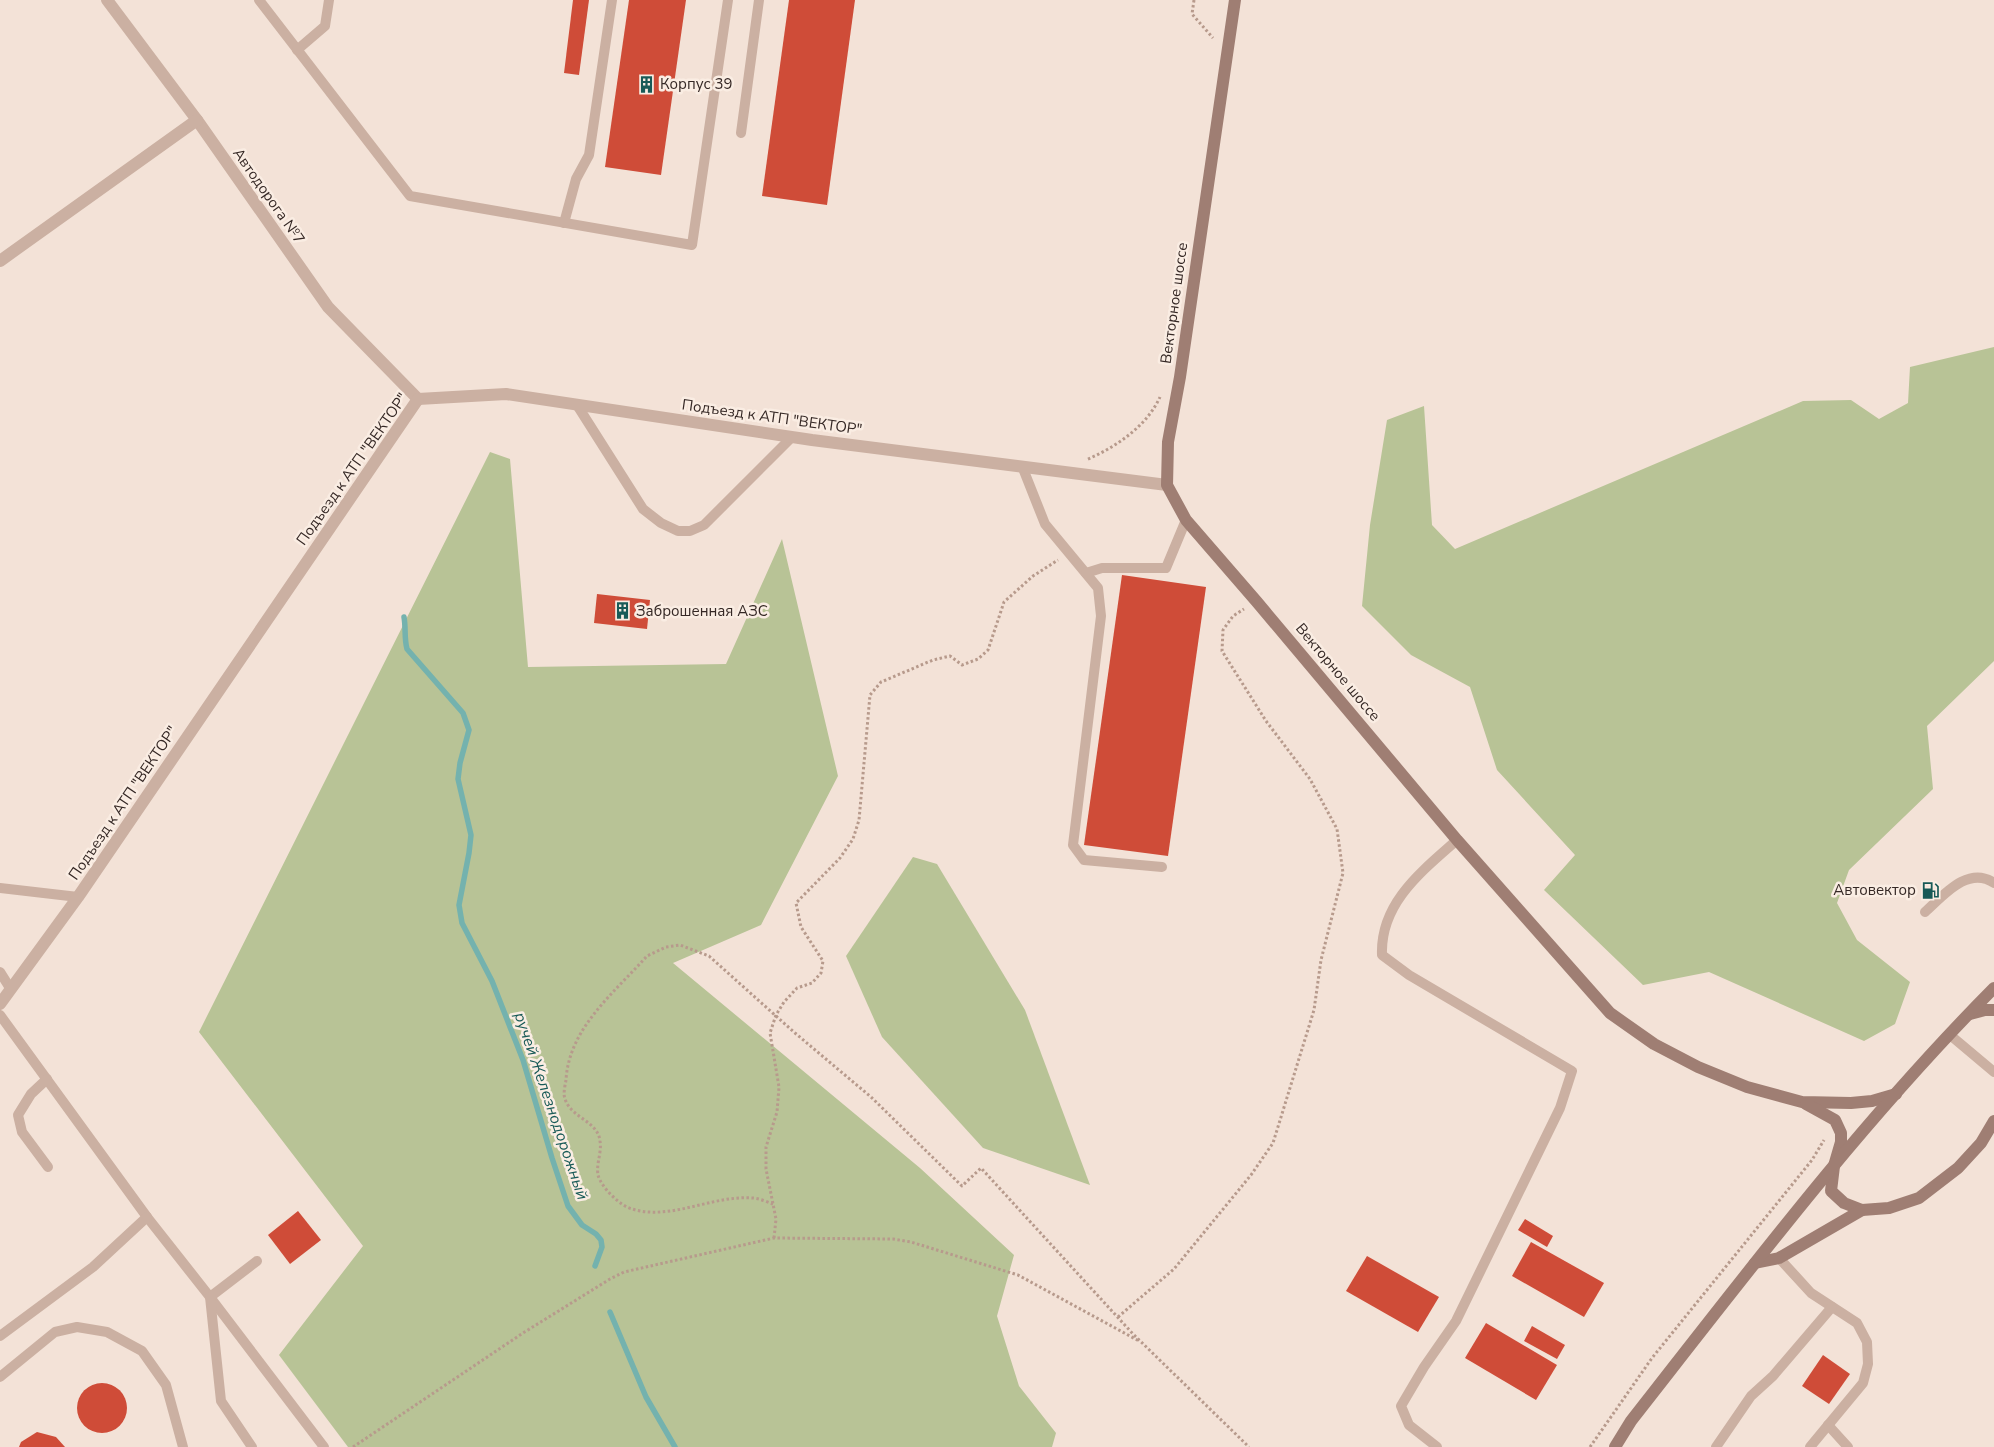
<svg xmlns="http://www.w3.org/2000/svg" width="1994" height="1447" viewBox="0 0 1994 1447" font-family="'Nunito Sans',sans-serif">
  <rect width="100%" height="100%" fill="#f3e2d7"/>
  <g fill="#b8c396">
    <path d="M1994 347V661L1927 726 1933 789 1849 870 1837 903 1857 940 1910 982 1895 1024 1864 1041 1709 972 1643 985 1544 890 1575 855 1497 770 1470 687 1411 655 1362 606 1370 525 1387 420 1424 406 1432 525 1455 549 1803 401 1851 400 1879 419 1908 403 1910 367Z"/>
    <path d="M490 452 510 459 528 667 726 664 782 539 838 776 761 925 673 963 920 1168 1014 1255 997 1316 1019 1386 1056 1433 1052 1447H348L279 1355 363 1246 199 1032Z"/>
    <path d="M913 857 937 864 1025 1010 1090 1185 983 1148 882 1037 846 956Z"/>
  </g>
  <g fill="none" stroke-linecap="round" stroke-linejoin="round">
    <g stroke="#74b2ae" stroke-width="5.5">
      <path d="M404 617C406 628 404 638 407 649L463 713 469 730 460 763 458 779 471 835 469 853 459 905 462 923 492 981 523 1060 552 1158 568 1206 582 1225 596 1234 601 1240 602 1247 595 1266"/>
      <path d="M610 1312 646 1397 675 1447"/>
    </g>
  </g>
  <g fill="#cf4c38">
    <path d="M573 0H589L579 75 564 73Z"/>
    <path d="M629 0H686L661 175 605 167Z"/>
    <path d="M789 0H855L827 205 762 196Z"/>
    <path d="M1122 575 1206 587 1168 856 1084 845Z"/>
    <path d="M597 594 650 600 647 629 594 623Z"/>
    <path d="M298 1211 321 1240 290 1264 268 1235Z"/>
    <path d="M1525 1219 1553 1236 1547 1247 1518 1230Z"/>
    <path d="M1531 1242 1604 1283 1584 1317 1512 1276Z"/>
    <path d="M1367 1256 1439 1297 1418 1332 1346 1291Z"/>
    <path d="M1486 1323 1557 1365 1536 1400 1465 1358Z"/>
    <path d="M1532 1326 1565 1345 1557 1359 1524 1341Z"/>
    <path d="M1823 1355 1850 1374 1829 1404 1802 1386Z"/>
    <circle cx="102" cy="1408" r="25"/>
    <path d="M37 1432 56 1437 65 1447H19L21 1442Z"/>
  </g>
  <g fill="none" stroke-linecap="round" stroke-linejoin="round">
    <g stroke="#b79a8c" stroke-width="3" stroke-dasharray="2.5 2.5" stroke-linecap="butt">
      <path d="M1194 0 1192 14 1213 38"/>
      <path d="M1088 459C1116 447 1147 426 1160 397"/>
      <path d="M773 1204C767 1202 759 1198 752 1198 712 1195 671 1221 632 1209 620 1206 601 1187 598 1175 596 1164 602 1152 600 1141 598 1121 571 1118 565 1099 563 1094 565 1086 566 1080 569 1028 614 993 647 956L666 947 680 945 709 956 795 1033 871 1097 962 1186 981 1168 1133 1334 1249 1447"/>
      <path d="M774 1238 776 1219 766 1169V1147L777 1112 779 1087 770 1033 776 1015 784 1002 797 988 812 983 821 973 823 961 801 927 796 903 840 858 853 839 859 820 870 695 881 682 933 660 950 656 962 665 978 659 988 650 1004 602 1033 576 1058 560"/>
      <path d="M1118 1317 1174 1269 1251 1175 1273 1143 1314 1010 1321 960 1343 873 1337 829 1310 779 1266 721 1222 651 1223 630 1233 616 1244 609"/>
      <path d="M353 1447 523 1333 610 1279 624 1272 774 1238 893 1239 911 1242 1018 1275 1139 1341"/>
      <path d="M1590 1447 1652 1358 1812 1160 1824 1140"/>
    </g>
    <g stroke="#cbb0a2" stroke-width="10">
      <path d="M259 0 410 196 692 245 728 0"/>
      <path d="M297 50 325 26 329 0"/>
      <path d="M741 133 759 0"/>
      <path d="M564 223 576 179 589 155 612 0"/>
      <path d="M577 405 643 509 661 523 678 531H690L704 525 792 437"/>
      <path d="M1022 466 1045 524 1098 588 1101 616 1073 845 1084 860 1162 867"/>
      <path d="M1086 573 1102 568H1166L1186 520"/>
      <path d="M0 888 78 897"/>
      <path d="M1925 912C1943 896 1968 865 1994 883"/>
      <path d="M0 972 10 988"/>
      <path d="M0 1015 147 1217 210 1297 324 1447"/>
      <path d="M1950 1035 1994 1072"/>
      <path d="M47 1079 31 1094 18 1115 22 1132 48 1167"/>
      <path d="M1779 1258 1811 1293 1857 1323 1867 1342 1868 1364 1863 1383 1810 1447"/>
      <path d="M0 1336 93 1267 147 1217"/>
      <path d="M0 1377 55 1332 77 1327 107 1332 142 1351 166 1385 183 1447"/>
      <path d="M1828 1425 1848 1447"/>
      <path d="M252 1447 221 1401 210 1297 257 1261"/>
      <path d="M1437 1447 1409 1425 1401 1406 1424 1367 1456 1321 1560 1108 1572 1071 1409 975 1382 955C1380 903 1422 871 1457 840"/>
      <path d="M1716 1447 1751 1396 1773 1376 1832 1307"/>
    </g>
    <g stroke="#cbb0a2" stroke-width="12">
      <path d="M107 0 197 120 328 307 418 399"/>
      <path d="M0 261 197 120"/>
      <path d="M418 399 506 394 812 440 1167 485"/>
      <path d="M0 1004 78 897 418 399"/>
    </g>
    <g stroke="#9f7e73" stroke-width="12">
      <path d="M1235 0 1180 377 1168 442 1167 485 1186 520 1257 602 1457 840 1610 1013 1654 1044 1698 1067 1747 1087 1802 1102 1851 1103 1872 1101 1896 1094"/>
      <path d="M1970 1014 1985 1010H1994"/>
      <path d="M1806 1104 1835 1120 1841 1133V1142L1834 1166 1831 1191 1844 1203 1862 1210"/>
      <path d="M1755 1263 1779 1258 1862 1210 1889 1208 1919 1198 1958 1168 1981 1143 1994 1121"/>
      <path d="M1615 1447 1631 1421C1747 1273 1861 1122 1994 988"/>
    </g>
  </g>
  <defs>
    <symbol id="building-bare" viewBox="-9 -9 18 18"><path d="M-4-6H4V6H1V3H-1V6H-4ZM-2.5-4.3h1.7v1.8h-1.7ZM.8-4.3h1.7v1.8H.8ZM-2.5-1h1.7V.8h-1.7ZM.8-1h1.7V.8H.8Z" fill="#185a57" stroke="#faede3" stroke-width="2.5" paint-order="stroke"/></symbol>
    <symbol id="fuel-bare" viewBox="-9 -9 18 18"><path d="M-5.5-6h7V0h2V4h1.3V-2.5L3-4.5l.8-.8L6-3V5H2.5V1h-1V6h-7ZM-4.2-4.7v3.2H.2V-4.7Z" fill="#185a57" stroke="#faede3" stroke-width="2.5" paint-order="stroke"/></symbol>
  </defs>
  <g fill-rule="evenodd">
    <use href="#building-bare" x="634" y="72" width="25" height="25"/>
    <use href="#building-bare" x="610" y="598" width="25" height="25"/>
    <use href="#fuel-bare" x="1918" y="878" width="25" height="25"/>
  </g>
  <g text-anchor="middle" dominant-baseline="central" stroke-width="5" stroke-linejoin="round" paint-order="stroke">
    <g font-size="15" fill="#352825" stroke="#faede3" text-anchor="start">
      <text x="660" y="84">Корпус 39</text>
      <text x="636" y="611">Заброшенная АЗС</text>
      <text x="1916" y="890" text-anchor="end">Автовектор</text>
    </g>
    <g font-size="15" fill="#352825" stroke="#faede3">
      <text transform="translate(269 196) rotate(55)">Автодорога №7</text>
      <text transform="translate(1174 303) rotate(-82)">Векторное шоссе</text>
      <text transform="translate(772 417) rotate(8)">Подъезд к АТП "ВЕКТОР"</text>
      <text transform="translate(352 469) rotate(-55)">Подъезд к АТП "ВЕКТОР"</text>
      <text transform="translate(1338 672) rotate(50)">Векторное шоссе</text>
      <text transform="translate(123 803) rotate(-56)">Подъезд к АТП "ВЕКТОР"</text>
    </g>
    <g font-size="16" font-style="italic" fill="#185a57" stroke="#faede3">
      <text transform="translate(551 1106) rotate(71)">ручей Железнодорожный</text>
    </g>
  </g>
</svg>
